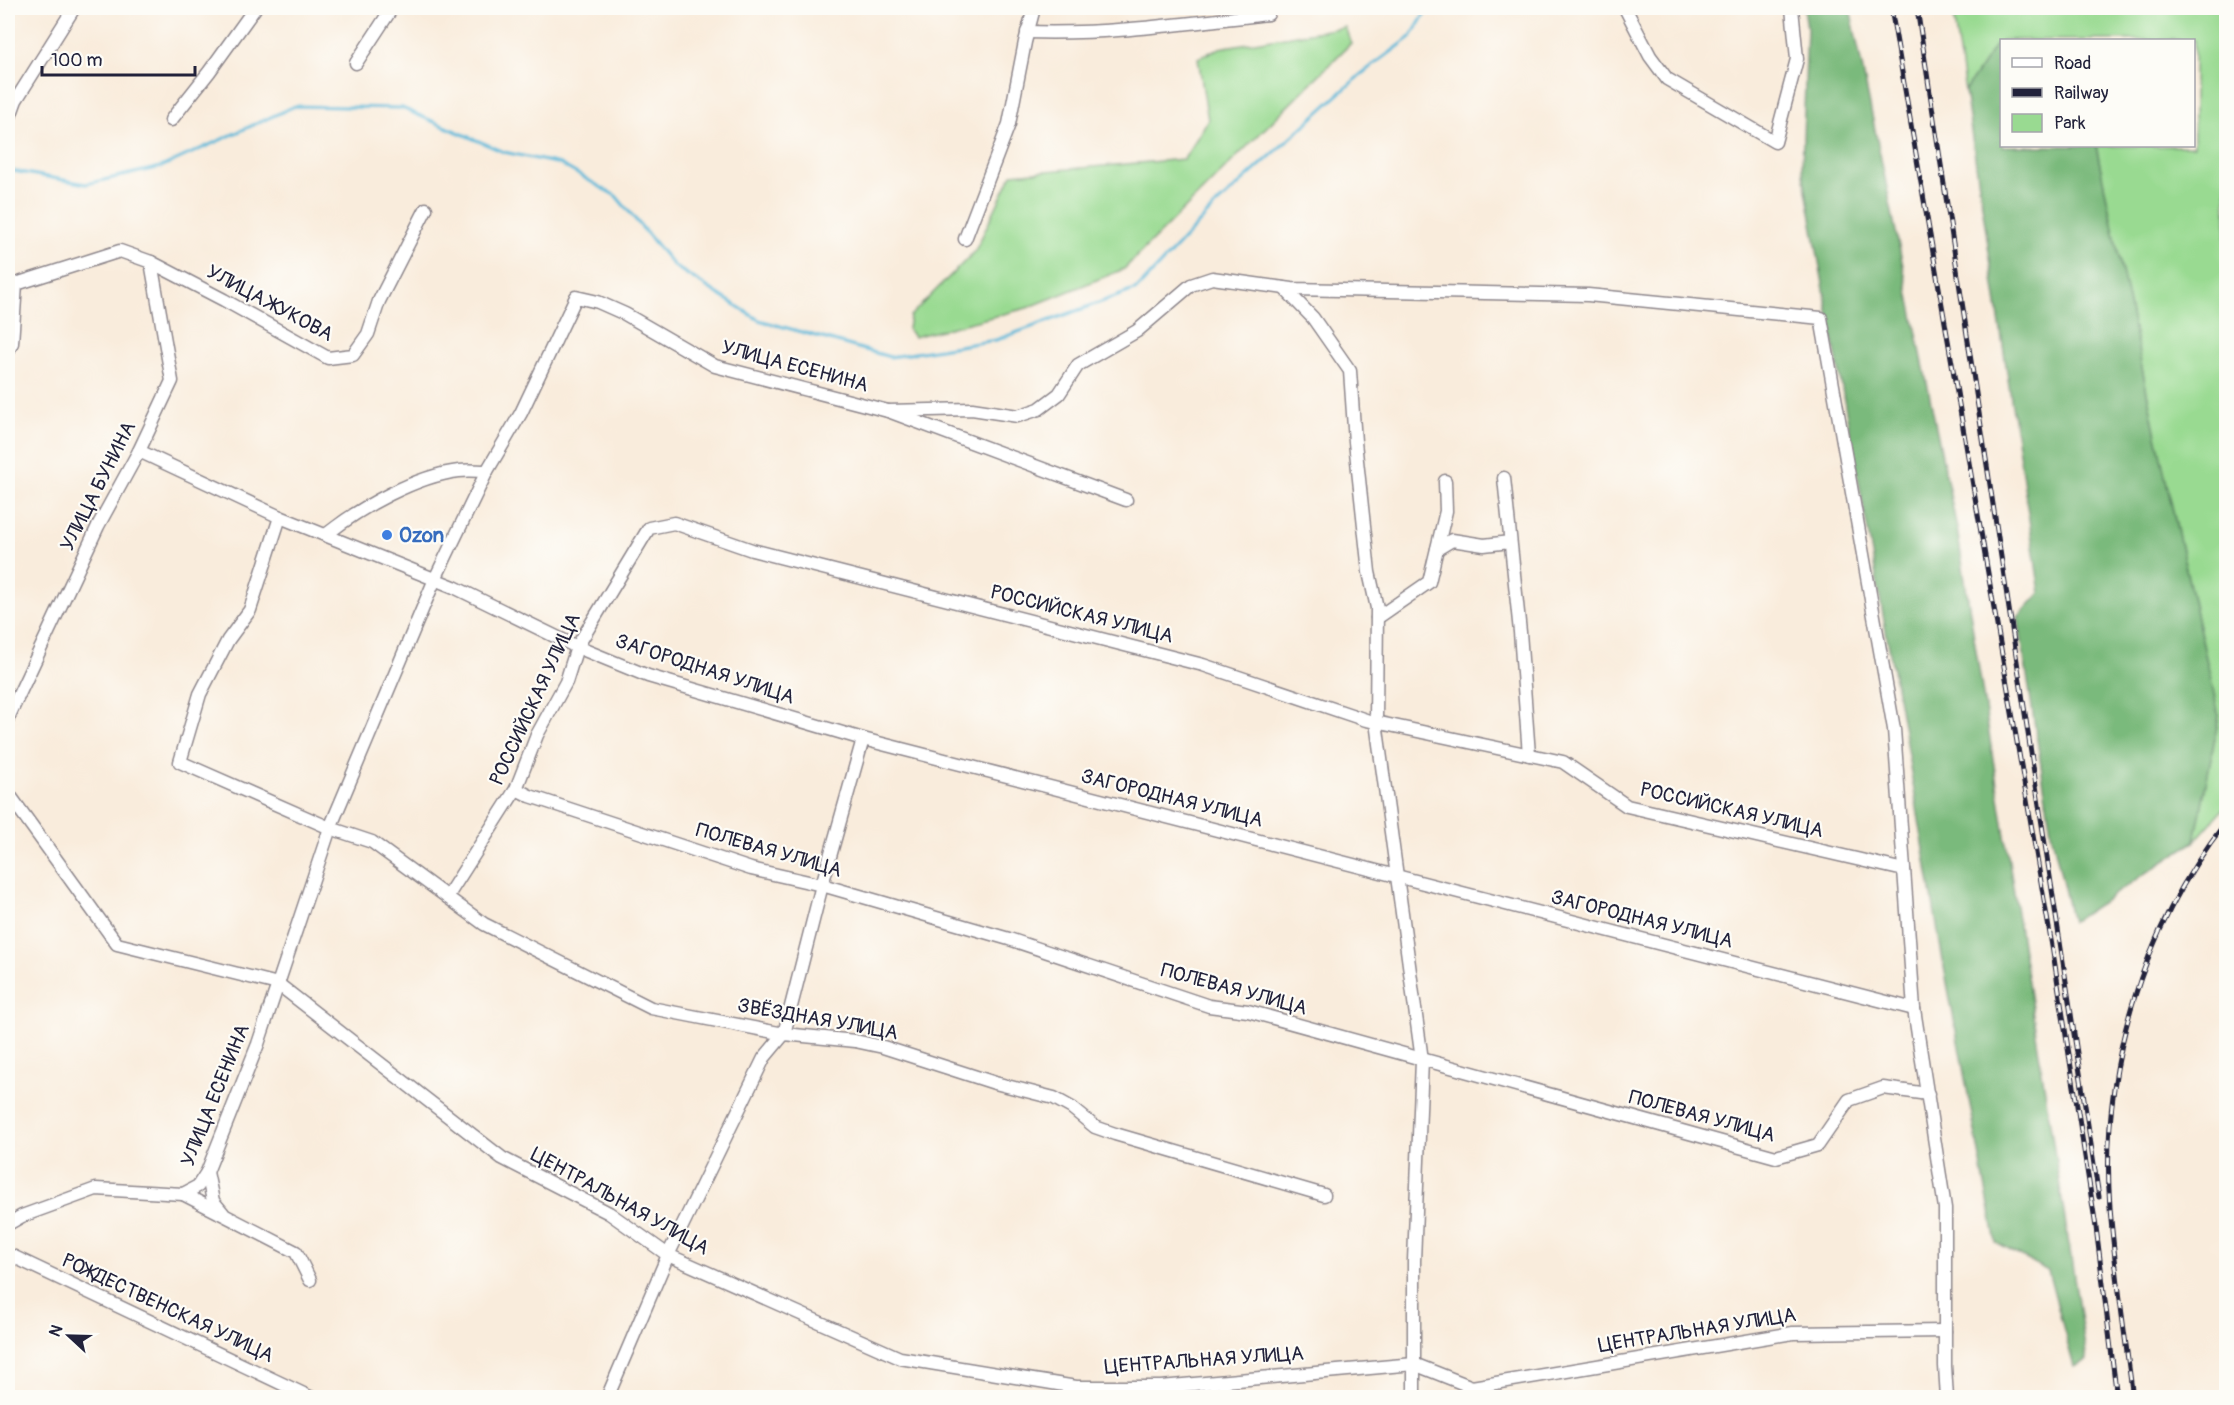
<svg xmlns="http://www.w3.org/2000/svg" width="2234" height="1405" viewBox="0 0 2234 1405" font-family="Pangolin,sans-serif">
  <rect width="100%" height="100%" fill="#fdfcf7"/>
  <filter id="ink" filterUnits="userSpaceOnUse"><feTurbulence type="fractalNoise" baseFrequency=".0167" numOctaves="2"/><feDisplacementMap in="SourceGraphic" scale="12" xChannelSelector="R" yChannelSelector="G"/><feConvolveMatrix kernelMatrix="1 2 1 2 8 2 1 2 1" color-interpolation-filters="sRGB"/></filter>
  <filter id="wash" filterUnits="userSpaceOnUse"><feTurbulence type="fractalNoise" baseFrequency=".008" numOctaves="4" result="noise"/><feDisplacementMap in="SourceGraphic" scale="24" xChannelSelector="R" yChannelSelector="G"/><feGaussianBlur stdDeviation="1.35" result="paint"/><feColorMatrix in="noise" values="0 0 0 0 0 0 0 0 0 0 0 0 0 0 0 0 0 1.4 0 .05"/><feComposite in="paint" operator="in"/></filter>
  <g filter="url(#wash)">
    <rect width="100%" height="100%" fill="#f9ecdc"/>
    <g fill="#99da91" stroke="#5e7e66" stroke-width="1.5">
      <path d="M1952 8H2226V806L2195 841 2219 716 2155 431 2096 146H2194V40H2002L2001 44 1996 45 1965 91Z"/>
      <path d="M1345 27 1351 43 1124 269 1027 308 914 337 908 329 910 316 975 251 1012 174 1184 159 1208 120 1198 58 1219 48Z"/>
    </g>
    <g fill="#7aba7b" stroke="#4e6e5b" stroke-width="1.5">
      <path d="M1804 8H1850L1957 529 2087 1360 2074 1367 2048 1271 1996 1243 1944 967 1901 714 1802 168 1807 28Z"/>
      <path d="M1996 44H2001L2002 146H2096L2155 431 2219 716 2195 841 2072 922 2052 837 2018 617 2040 593 1965 91Z"/>
    </g>
    <g fill="none" stroke-linecap="round" stroke-linejoin="round">
      <path stroke="#5ab8d9" stroke-width="3" d="M8 170 86 184 161 167 295 106 402 108 504 152 560 164 616 196 674 266 759 320 890 357 996 340 1137 289 1214 207 1360 75 1411 37 1428 8"/>
    </g>
  </g>
  <g filter="url(#ink)">
    <g fill="none" stroke-linecap="round" stroke-linejoin="round">
      <defs>
        <g id="minor">
          <path d="M1625 8 1650 56 1667 79 1775 142 1797 59 1792 8"/>
          <path d="M1027 32C1108 35 1188 23 1268 14"/>
          <path d="M356 63 392 8"/>
          <path d="M171 120 209 72 255 8"/>
          <path d="M8 122 16 100 74 8"/>
          <path d="M965 239 1009 124 1025 42 1034 8"/>
          <path d="M16 284 120 251 151 262 224 300 328 358 353 355 368 334 379 301 426 209"/>
          <path d="M1284 288 1313 318 1350 371 1355 442 1369 572 1377 608 1376 722 1422 1060 1414 1261V1398"/>
          <path d="M8 351 12 343 16 284"/>
          <path d="M888 411 972 409 1018 416 1039 409 1059 394 1078 365 1137 331 1191 285 1212 278 1292 289 1588 295 1821 318 1894 729 1914 1009 1945 1208V1366L1947 1398"/>
          <path d="M139 451 280 517 454 587 577 647 648 676 863 739 1914 1009"/>
          <path d="M1504 478 1520 632 1529 755"/>
          <path d="M280 517 250 610 228 640 200 694 180 762 330 828 372 842 484 924 651 1008 784 1034 855 1041 883 1047 995 1083 1054 1098 1072 1108 1095 1127 1115 1134 1324 1195"/>
          <path d="M327 534C361 507 416 476 459 471 468 470 478 471 487 471"/>
          <path d="M1437 549 1452 540 1484 545 1510 542"/>
          <path d="M1377 618 1429 582 1446 511 1445 481"/>
          <path d="M8 718 98 526 139 451 172 381 151 262"/>
          <path d="M516 789 530 796 751 869 822 885 1009 939 1209 1006 1248 1011 1776 1157 1818 1145 1849 1100 1883 1088 1928 1094"/>
          <path d="M8 793 117 944 278 984 502 1158 609 1213 668 1255 900 1358 1076 1387H1161L1414 1364 1472 1387 1793 1333 1945 1331"/>
          <path d="M447 897 516 789 537 735 566 682 577 647 649 528 674 523 752 550 1203 665 1366 720 1563 762 1627 806 1904 870"/>
          <path d="M207 1172 213 1201 223 1213"/>
          <path d="M183 1194 296 1252 310 1280"/>
          <path d="M8 1224 22 1216 96 1189 183 1194 198 1186 207 1172 258 1044 330 828 435 579 487 471 521 413 576 297 598 302 625 314 715 366 888 411 1126 500"/>
          <path d="M8 1254 312 1398"/>
          <path d="M607 1398 668 1255 764 1058 784 1034 822 885 863 739"/>
        </g>
      </defs>
      <use href="#minor" stroke="#8e878c" stroke-width="15"/>
      <use href="#minor" stroke="#fff" stroke-width="12"/>
      <defs>
        <g id="rail">
          <path d="M1891 8 2052 946 2096 1227 2117 1398"/>
          <path d="M1917 8 2099 1197"/>
          <path d="M2133 1398C2125 1335 2115 1271 2110 1208 2100 1071 2141 930 2226 822"/>
        </g>
      </defs>
      <use href="#rail" stroke="#22223b" stroke-width="5"/>
      <use href="#rail" stroke="#fdfcf7" stroke-width="3" stroke-dasharray="9" stroke-linecap="butt"/>
    </g>
  </g>
  <circle fill="#3f7fe0" stroke="#fdfcf7" stroke-width="2" cx="387" cy="535" r="6"/>
  <g text-anchor="middle" dominant-baseline="central" stroke-width="4.5" stroke-linejoin="round" paint-order="stroke">
    <g font-size="20" fill="#22223b" stroke="#fdfcf7">
      <text transform="translate(270 303) rotate(28)">УЛИЦА ЖУКОВА</text>
      <text transform="translate(795 366) rotate(15)">УЛИЦА ЕСЕНИНА</text>
      <text transform="translate(98 486) rotate(-63)">УЛИЦА БУНИНА</text>
      <text transform="translate(1082 614) rotate(14)">РОССИЙСКАЯ УЛИЦА</text>
      <text transform="translate(705 669) rotate(18)">ЗАГОРОДНАЯ УЛИЦА</text>
      <text transform="translate(535 699) rotate(-65)">РОССИЙСКАЯ УЛИЦА</text>
      <text transform="translate(1172 798) rotate(14)">ЗАГОРОДНАЯ УЛИЦА</text>
      <text transform="translate(1732 810) rotate(13)">РОССИЙСКАЯ УЛИЦА</text>
      <text transform="translate(769 850) rotate(16)">ПОЛЕВАЯ УЛИЦА</text>
      <text transform="translate(1642 919) rotate(14)">ЗАГОРОДНАЯ УЛИЦА</text>
      <text transform="translate(1234 989) rotate(15)">ПОЛЕВАЯ УЛИЦА</text>
      <text transform="translate(818 1019) rotate(10)">ЗВЁЗДНАЯ УЛИЦА</text>
      <text transform="translate(215 1095) rotate(-68)">УЛИЦА ЕСЕНИНА</text>
      <text transform="translate(1702 1116) rotate(15)">ПОЛЕВАЯ УЛИЦА</text>
      <text transform="translate(620 1201) rotate(29)">ЦЕНТРАЛЬНАЯ УЛИЦА</text>
      <text transform="translate(168 1308) rotate(25)">РОЖДЕСТВЕНСКАЯ УЛИЦА</text>
      <text transform="translate(1697 1330) rotate(-9)">ЦЕНТРАЛЬНАЯ УЛИЦА</text>
      <text transform="translate(1204 1360) rotate(-4)">ЦЕНТРАЛЬНАЯ УЛИЦА</text>
    </g>
    <g font-size="20" font-weight="bold" fill="#366cbe" stroke="#fdfcf7" text-anchor="start">
      <text x="399" y="535">Ozon</text>
    </g>
  </g>
  <rect width="2234" height="1405" fill="none" stroke="#fdfcf7" stroke-width="30"/>
  <rect x="2000" y="39" width="195" height="108" fill="#fdfcf7" stroke="#a5a5ac" stroke-width="1.5"/>
  <rect x="2012" y="58" width="30" height="9" fill="#ffffff" stroke="#a5a5ac" stroke-width="1.5"/>
  <text x="2054" y="69" font-size="18" fill="#22223b">Road</text>
  <rect x="2012" y="88" width="30" height="9" fill="#22223b" stroke="#a5a5ac" stroke-width="1.5"/>
  <text x="2054" y="99" font-size="18" fill="#22223b">Railway</text>
  <rect x="2012" y="114" width="30" height="18" fill="#99da91" stroke="#a5a5ac" stroke-width="1.5"/>
  <text x="2054" y="129" font-size="18" fill="#22223b">Park</text>
  <g transform="translate(69 1336) rotate(292)" stroke="#fdfcf7" stroke-width="4.5" paint-order="stroke">
  <path d="M0-4.5L10 22L0 15L-10 22Z" fill="#22223b"/>
  <text y="-9" font-size="16" font-weight="bold" text-anchor="middle" fill="#22223b">N</text>
  </g>
  <path d="M42 66v9h153v-9" fill="none" stroke="#22223b" stroke-width="3"/>
  <text x="51" y="66" font-size="18" fill="#22223b" stroke="#fdfcf7" stroke-width="4.5" paint-order="stroke">100 m</text>
</svg>
